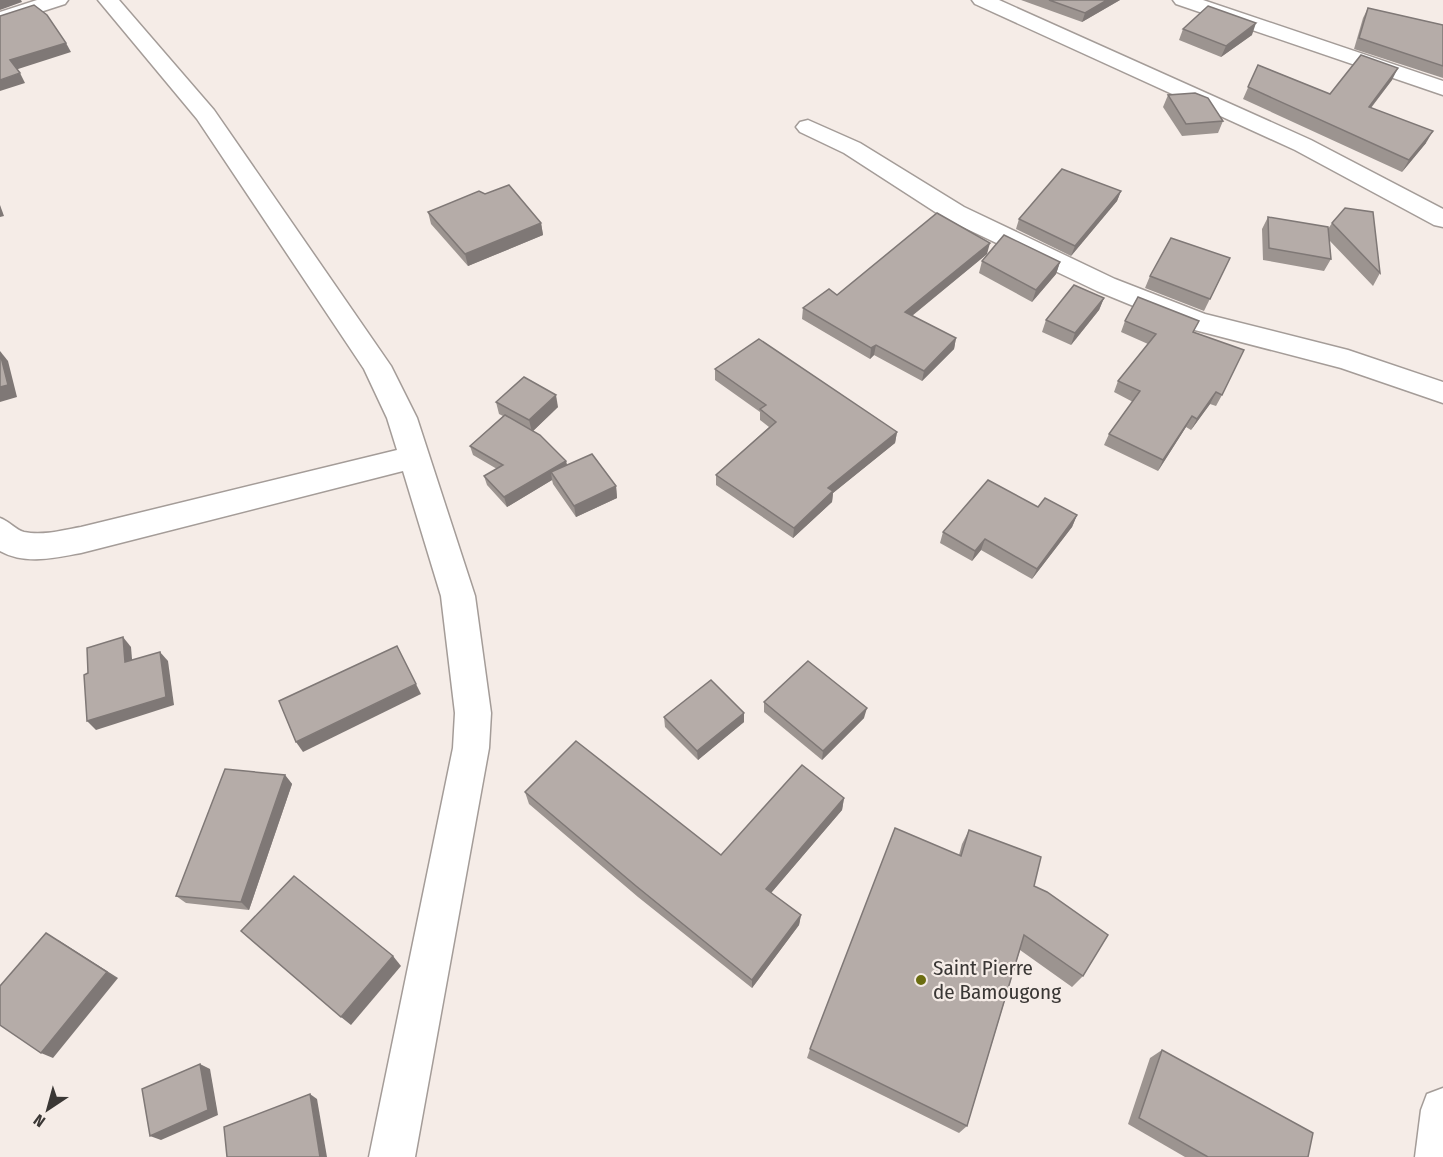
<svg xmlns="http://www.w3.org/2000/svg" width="1443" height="1157" viewBox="0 0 1443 1157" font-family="'Fira Sans Condensed',sans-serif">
  <rect width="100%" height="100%" fill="#f5ece7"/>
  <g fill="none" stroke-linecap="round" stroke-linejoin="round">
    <defs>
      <g id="street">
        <path d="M37 0H68L65 4 0 25V12Z"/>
        <path d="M98 0H119L214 110 391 366 417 418 475 596 491 713 489 748 415 1157H369L453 748 455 713 441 596 403 471 81 553C54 558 25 565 0 551V518C9 521 16 530 24 532 43 536 63 530 81 527L397 450 387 418 364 369 197 119Z"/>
        <path d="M972 0H999L1311 140 1443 209V227L1434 225 1295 150 975 4Z"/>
        <path d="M1173 0H1203L1443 81V95L1176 4Z"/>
        <path d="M808 120 860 143 964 207 1115 279 1205 314 1348 350 1443 382V403L1341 368 1187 328 1097 291 946 219 844 153 800 132 796 127 800 122Z"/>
      </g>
      <path id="secondary" d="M1443 1088V1157H1415L1421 1110 1427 1094Z"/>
    </defs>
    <use href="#street" stroke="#a49c98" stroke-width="3"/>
    <use href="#secondary" stroke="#a49c98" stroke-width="3"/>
    <use href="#street" fill="#fff" fill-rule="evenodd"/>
    <use href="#secondary" fill="#fff" fill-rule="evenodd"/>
  </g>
  <g fill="#9c9490">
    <path d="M1021 0H1120L1082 22Z"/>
    <path d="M1368 8 1443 25V78L1354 49 1363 18Z"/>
    <path d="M1183 29 1252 35 1221 57 1179 40Z"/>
    <path d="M1258 65 1330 94 1392 80 1371 108 1426 143 1402 172 1243 99Z"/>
    <path d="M1168 95 1223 121 1218 133 1182 136 1163 107Z"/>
    <path d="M1121 191 1117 201 1071 256 1016 229 1019 219Z"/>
    <path d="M428 212 541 223 543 235 468 266 431 224Z"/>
    <path d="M1268 217 1328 229 1332 223 1380 273 1373 286 1329 240 1331 259 1324 271 1263 260 1262 229Z"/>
    <path d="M987 254 912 316 956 338 954 349 922 381 874 355 870 359 802 319 803 308 837 295Z"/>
    <path d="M1230 258 1204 311 1145 288 1150 276Z"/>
    <path d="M982 261 1060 262 1056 274 1032 302 979 273Z"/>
    <path d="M1104 298 1099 310 1071 345 1042 332 1046 320Z"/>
    <path d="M1125 321 1194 332 1222 395 1216 406 1210 404 1191 430 1186 427 1158 471 1104 445 1109 434 1133 402 1114 392 1118 381 1148 344 1121 332Z"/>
    <path d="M715 369 897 432 895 443 833 493 832 502 793 538 716 485V475L769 427 760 420V412L715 380Z"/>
    <path d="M496 402 558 407 533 431 566 461 567 465 616 486 617 498 576 517 553 484 552 480 507 507 487 485 484 476 497 469 473 455 470 446 503 416 499 414Z"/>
    <path d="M1038 507 1077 515 1072 527 1032 579 981 550 972 561 940 543 943 532Z"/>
    <path d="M764 702 864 718 822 760 764 712Z"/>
    <path d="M744 713V722L698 760 665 727 664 717Z"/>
    <path d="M285 775 292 784 249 910 186 903 176 896Z"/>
    <path d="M525 792 721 855 844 798 842 810 771 893 801 915 799 925 752 988 638 897 529 804Z"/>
    <path d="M969 830 1034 886 1083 976 1072 987 1020 950 967 1126 959 1133 807 1058 810 1049 959 855 962 844Z"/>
    <path d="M1162 1050 1308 1157H1185L1128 1124 1150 1058Z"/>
  </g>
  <g fill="#7f7876">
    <path d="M0 0H21L22 2 0 10Z"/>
    <path d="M1107 0H1120L1082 22 1085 13Z"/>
    <path d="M1256 23 1252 35 1221 57 1226 46Z"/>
    <path d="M66 43 71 52 15 70 10 60Z"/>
    <path d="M1398 68 1392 80 1362 119 1369 107Z"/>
    <path d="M20 73 25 83 0 91V80Z"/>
    <path d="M1433 131 1426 143 1402 172 1409 160Z"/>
    <path d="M1121 191 1117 201 1071 256 1075 246Z"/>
    <path d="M0 205 4 216 0 217Z"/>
    <path d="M541 223 543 235 468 266 465 254Z"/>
    <path d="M990 243 987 254 903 323 905 312Z"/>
    <path d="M1060 262 1056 274 1032 302 1036 290Z"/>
    <path d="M1104 298 1099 310 1071 345 1075 333Z"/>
    <path d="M956 338 954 349 922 381 924 371Z"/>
    <path d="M876 345 874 355 870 359 871 348Z"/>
    <path d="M0 351 8 361 17 397 0 402Z"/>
    <path d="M1216 392 1210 404 1191 430 1197 419Z"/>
    <path d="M556 395 558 407 532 432 529 420Z"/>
    <path d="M1192 416 1186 427 1158 471 1163 460Z"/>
    <path d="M897 432 895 443 833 493 832 502 793 538 794 528 828 488Z"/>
    <path d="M566 461 568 471 551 472 552 480 507 507 504 497Z"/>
    <path d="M616 486 617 498 576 517 574 506Z"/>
    <path d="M1077 515 1072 527 1032 579 1037 569Z"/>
    <path d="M985 539 981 550 972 561 975 551Z"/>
    <path d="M123 637 131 647 133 671 125 662Z"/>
    <path d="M160 652 168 661 174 705 96 730 87 721Z"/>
    <path d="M416 684 421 694 303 752 296 742Z"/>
    <path d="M867 708 864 718 822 760 823 751Z"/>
    <path d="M744 713V722L698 760 697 751Z"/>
    <path d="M285 775 292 784 249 910 241 902Z"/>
    <path d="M844 798 842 810 765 900 766 889Z"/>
    <path d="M801 915 799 925 752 988V980Z"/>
    <path d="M58 940 118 978 53 1058 41 1053Z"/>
    <path d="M393 956 401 966 351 1025 341 1017Z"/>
    <path d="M200 1064 210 1069 218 1115 161 1140 150 1136Z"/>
    <path d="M310 1094 317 1099 327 1157H320Z"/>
  </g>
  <g fill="#b5aca8" stroke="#7f7876" stroke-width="1.5">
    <path d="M1049 0H1107L1085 13Z"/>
    <path d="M34 5 47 15 66 43 10 60 20 73 0 80V16Z"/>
    <path d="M1208 6 1256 23 1226 46 1183 29Z"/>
    <path d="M1368 8 1443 25V66L1359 38Z"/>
    <path d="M1361 55 1398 68 1369 107 1433 131 1409 160 1248 87 1258 65 1330 94Z"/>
    <path d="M1195 93 1208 98 1223 121 1186 124 1168 95Z"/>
    <path d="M1062 169 1121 191 1075 246 1019 219Z"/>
    <path d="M509 185 541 223 465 254 428 212 479 191 485 194Z"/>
    <path d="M1345 208 1373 212 1380 273 1332 223Z"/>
    <path d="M937 213 990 243 905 312 956 338 924 371 876 345 871 348 803 308 829 289 837 295Z"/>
    <path d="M1268 217 1328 227 1331 259 1269 248Z"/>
    <path d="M1004 235 1060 262 1036 290 982 261Z"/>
    <path d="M1171 238 1230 258 1210 299 1150 276Z"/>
    <path d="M1074 285 1104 298 1075 333 1046 320Z"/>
    <path d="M1138 297 1199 321 1193 332 1244 350 1222 395 1216 392 1197 419 1192 416 1163 460 1109 434 1140 391 1118 381 1156 334 1125 321Z"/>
    <path d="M759 339 897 432 828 488 833 491 794 528 716 475 776 422 760 409 766 405 715 369Z"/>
    <path d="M0 353 8 385 0 387Z"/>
    <path d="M524 377 556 395 529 420 496 402Z"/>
    <path d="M505 415 540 435 566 461 504 497 484 476 503 465 470 446Z"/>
    <path d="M592 454 616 486 574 506 551 472Z"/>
    <path d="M988 480 1038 507 1045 498 1077 515 1037 569 985 539 975 551 943 532Z"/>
    <path d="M123 637 125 662 160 652 166 697 87 721 84 675 88 673 87 648Z"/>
    <path d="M397 646 416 684 296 742 279 701Z"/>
    <path d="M808 661 867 708 823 751 764 702Z"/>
    <path d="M711 680 744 713 697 751 664 717Z"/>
    <path d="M576 741 721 855 802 765 844 798 766 889 801 915 752 980 636 886 525 792Z"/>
    <path d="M225 769 285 775 241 902 176 896Z"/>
    <path d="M895 828 961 856 969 830 1041 857 1034 886 1047 892 1108 935 1083 976 1024 935 967 1126 810 1049Z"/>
    <path d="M294 876 393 956 341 1017 241 931Z"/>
    <path d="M46 933 107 972 41 1053 0 1025V986Z"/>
    <path d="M1162 1050 1313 1133 1308 1157H1208L1139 1118Z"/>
    <path d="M200 1064 208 1110 150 1136 142 1089Z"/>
    <path d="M310 1094 320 1157H227L224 1127Z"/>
  </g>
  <circle fill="#6b6d10" stroke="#f5ece7" stroke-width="2" cx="921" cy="980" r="6"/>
  <g text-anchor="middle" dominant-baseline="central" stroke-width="4.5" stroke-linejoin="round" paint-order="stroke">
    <g font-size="21" fill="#3a3735" stroke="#f5ece7" text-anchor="start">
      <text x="933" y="968">Saint Pierre<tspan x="933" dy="24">de Bamougong</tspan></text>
    </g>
  </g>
  <g transform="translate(48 1109) rotate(216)" stroke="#f5ece7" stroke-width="4.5" paint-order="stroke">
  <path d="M0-4.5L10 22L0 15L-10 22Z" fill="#3a3735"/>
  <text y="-9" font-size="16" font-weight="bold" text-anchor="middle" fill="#3a3735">N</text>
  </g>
</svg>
